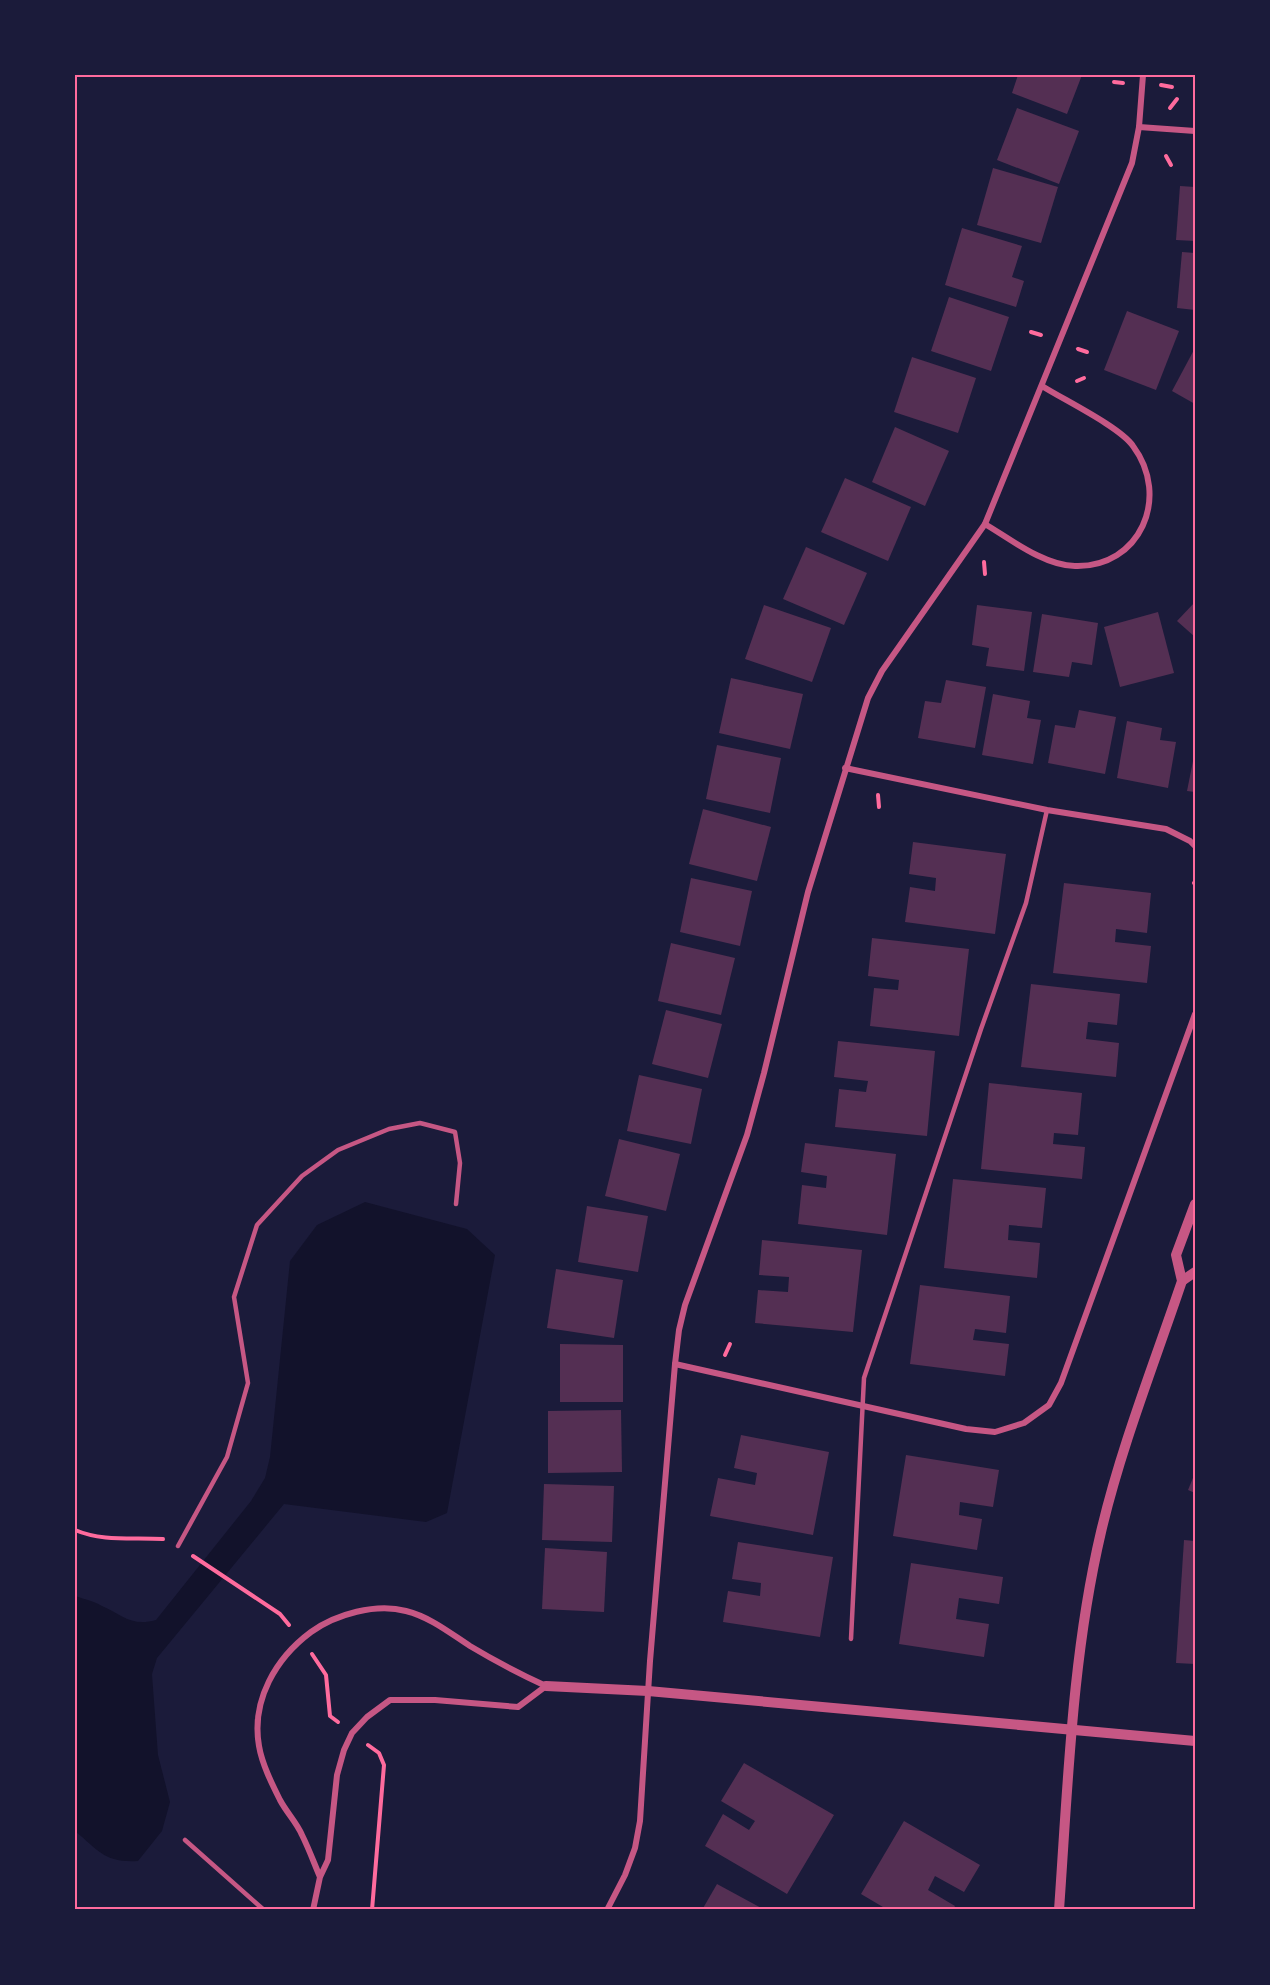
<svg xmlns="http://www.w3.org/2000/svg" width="1270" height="1985" viewBox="0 0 1270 1985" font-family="Arial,sans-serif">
  <rect width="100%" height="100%" fill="#1b1b3a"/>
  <path fill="#12122b" d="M365 1202 467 1229 495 1255 447 1513 426 1522 284 1504 157 1658 152 1674 158 1755 170 1802 162 1831 138 1861C105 1863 99 1851 75 1831V1596C84 1599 94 1601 102 1606 123 1615 131 1627 156 1620L251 1501 265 1478 270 1457 290 1261 317 1225Z"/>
  <g fill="#542f53">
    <path d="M1018 75H1082L1067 114 1012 93Z"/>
    <path d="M1017 108 1079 131 1059 184 997 160Z"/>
    <path d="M993 168 1058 187 1041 243 977 225Z"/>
    <path d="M1180 186 1195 187V241L1176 240Z"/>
    <path d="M962 228 1022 246 1012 277 1024 281 1016 307 945 285Z"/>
    <path d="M1182 252 1195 253V310L1177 308Z"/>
    <path d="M949 297 1009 317 991 371 931 351Z"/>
    <path d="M1127 311 1179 331 1156 390 1104 370Z"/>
    <path d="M1195 348V404L1172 391Z"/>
    <path d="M912 357 976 378 958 433 894 412Z"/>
    <path d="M895 427 949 451 925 506 872 482Z"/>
    <path d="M845 478 911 507 888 561 821 532Z"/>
    <path d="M806 547 867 573 844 625 783 599Z"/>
    <path d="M1195 602V637L1177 621Z"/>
    <path d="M764 605 831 628 812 682 745 659Z"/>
    <path d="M977 605 1032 612 1024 671 986 666 989 648 972 645Z"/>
    <path d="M1158 612 1174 673 1120 687 1104 627Z"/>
    <path d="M1042 614 1098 623 1092 665 1072 662 1069 677 1033 672Z"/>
    <path d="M731 678 803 694 790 749 719 733Z"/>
    <path d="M946 680 986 687 975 748 918 738 925 701 941 703Z"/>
    <path d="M993 694 1030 701 1027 718 1041 720 1033 764 982 755Z"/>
    <path d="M1079 710 1116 717 1105 774 1048 763 1055 725 1075 728Z"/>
    <path d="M1127 721 1162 728 1160 740 1176 742 1168 788 1117 778Z"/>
    <path d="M717 745 781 758 770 813 706 799Z"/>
    <path d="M1194 756H1195V792L1187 791Z"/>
    <path d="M703 809 771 827 757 881 689 864Z"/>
    <path d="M913 842 1006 854 995 934 905 922 910 887 935 891 936 878 909 874Z"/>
    <path d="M691 878 752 891 740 946 680 932Z"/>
    <path d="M1064 883 1151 893 1147 933 1116 929 1115 942 1151 946 1147 983 1053 973Z"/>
    <path d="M872 938 969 949 959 1036 870 1026 874 988 898 990 899 980 868 976Z"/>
    <path d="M671 943 735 958 721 1015 658 1001Z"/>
    <path d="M1031 984 1120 994 1117 1025 1088 1022 1086 1039 1119 1043 1116 1077 1021 1067Z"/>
    <path d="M666 1010 722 1024 708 1078 652 1064Z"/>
    <path d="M838 1041 935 1051 927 1136 835 1127 839 1089 866 1092 868 1081 834 1077Z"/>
    <path d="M639 1075 702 1089 691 1144 627 1131Z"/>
    <path d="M989 1083 1082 1093 1078 1135 1054 1133 1053 1144 1085 1147 1082 1179 981 1169Z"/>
    <path d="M619 1139 680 1154 666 1211 605 1196Z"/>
    <path d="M805 1143 896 1154 887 1235 798 1224 802 1185 826 1188 827 1176 801 1172Z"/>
    <path d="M953 1179 1046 1188 1042 1228 1009 1225 1008 1240 1040 1243 1037 1278 944 1268Z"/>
    <path d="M587 1206 648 1216 638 1272 578 1262Z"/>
    <path d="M762 1240 862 1250 853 1332 755 1323 758 1290 788 1292 789 1277 759 1275Z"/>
    <path d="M556 1269 623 1280 614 1338 547 1328Z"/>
    <path d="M920 1285 1010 1296 1006 1333 975 1329 973 1340 1009 1344 1005 1376 910 1364Z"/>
    <path d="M560 1344 623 1345V1402H560Z"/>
    <path d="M621 1410 622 1472 548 1473V1411Z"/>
    <path d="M741 1435 829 1452 813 1535 710 1516 718 1478 755 1485 757 1473 734 1468Z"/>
    <path d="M906 1455 999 1470 993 1507 960 1502 959 1515 982 1519 977 1550 893 1536Z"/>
    <path d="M1195 1473V1493L1188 1490Z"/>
    <path d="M544 1484 614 1486 612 1542 542 1540Z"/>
    <path d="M1184 1540 1195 1541V1664L1176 1663Z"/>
    <path d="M738 1542 833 1557 820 1637 723 1622 728 1591 760 1596 761 1583 732 1579Z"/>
    <path d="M545 1548 607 1552 604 1612 542 1609Z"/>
    <path d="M911 1563 1003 1577 999 1604 959 1598 956 1619 989 1624 984 1657 899 1644Z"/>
    <path d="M744 1763 834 1815 787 1894 705 1846 723 1814 749 1830 755 1821 721 1801Z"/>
    <path d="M904 1821 980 1865 964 1892 935 1876 928 1890 955 1906 953 1910H888L861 1894Z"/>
    <path d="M717 1884 765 1910H702Z"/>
  </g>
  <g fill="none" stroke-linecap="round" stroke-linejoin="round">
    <g stroke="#ff6b9d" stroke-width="4">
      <path d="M1114 82 1123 83"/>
      <path d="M1161 85 1172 87"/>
      <path d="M1170 108 1177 99"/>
      <path d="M1166 156 1171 165"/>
      <path d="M1031 332 1041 335"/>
      <path d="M1078 349 1087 352"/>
      <path d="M1077 381 1084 378"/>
      <path d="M984 562 985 574"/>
      <path d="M878 795 879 807"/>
      <path d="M1194 883 1195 882"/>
      <path d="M725 1355 730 1344"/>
      <path d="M75 1530C103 1542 134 1537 163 1539"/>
      <path d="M193 1556 280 1614 289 1625"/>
      <path d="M312 1654 326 1675 330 1716 338 1722"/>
      <path d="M368 1745 379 1753 384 1765 372 1910"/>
    </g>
    <g stroke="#c65784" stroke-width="4.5">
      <path d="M178 1546 227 1457 248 1383 234 1297 257 1225 302 1176 338 1150 389 1129 420 1123 455 1132 460 1163 456 1204"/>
      <path d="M851 1639 864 1378 981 1029 1026 903 1047 810"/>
      <path d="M185 1840 264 1910"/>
    </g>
    <g stroke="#c65784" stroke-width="6">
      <path d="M1139 127 1195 131"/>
      <path d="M985 524C1010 539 1045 566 1075 566 1140 568 1171 497 1133 446 1120 427 1064 400 1042 386"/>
      <path d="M845 768 1047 810 1166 829 1190 841 1195 846"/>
      <path d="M675 1364 966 1429 995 1432 1024 1423 1049 1405 1061 1383 1195 1014"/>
      <path d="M313 1910 320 1877 328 1860 337 1775 344 1750 352 1733 367 1717 390 1700H435L518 1707 546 1686C520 1674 495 1661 470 1646 450 1633 430 1617 406 1611 376 1603 336 1614 311 1632 276 1658 251 1700 259 1746 262 1764 272 1784 280 1800 287 1813 297 1823 302 1835 309 1849 314 1863 320 1877"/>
      <path d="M607 1910 625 1875 635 1848 640 1821 650 1661 675 1364 679 1330 685 1305 747 1135 764 1073 808 892 868 698 882 671 985 524 1132 163 1139 127 1143 75"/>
    </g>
    <g stroke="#c65784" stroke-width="10">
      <path d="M1182 1281 1195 1272"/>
      <path d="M546 1686 648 1691 1195 1741"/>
      <path d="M1059 1910C1068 1784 1072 1655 1101 1532 1121 1447 1154 1364 1182 1281L1176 1255 1195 1204"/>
    </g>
  </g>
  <rect width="1270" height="1985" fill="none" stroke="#1b1b3a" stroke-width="153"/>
  <rect x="76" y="76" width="1118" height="1832" fill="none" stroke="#ff6b9d" stroke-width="2"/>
</svg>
